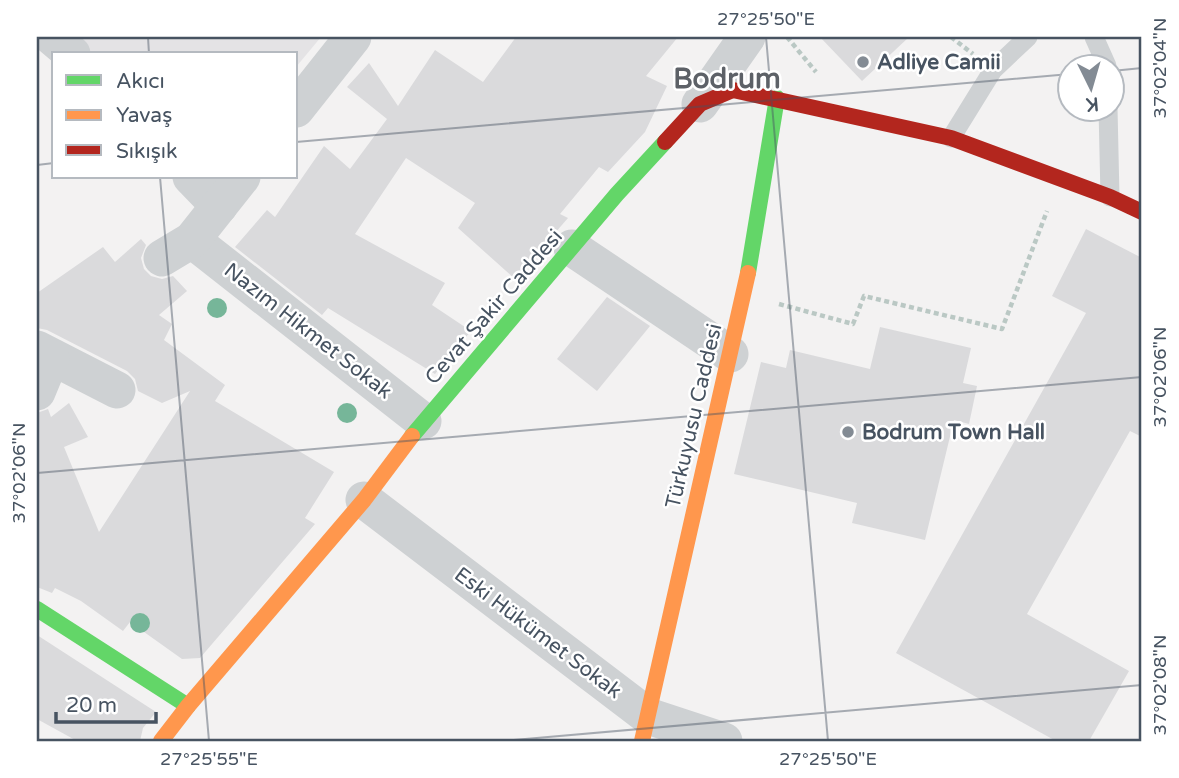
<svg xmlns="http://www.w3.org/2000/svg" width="1179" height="778" viewBox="0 0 1179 778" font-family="'Varela Round',sans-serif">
  <rect width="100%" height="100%" fill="#f3f2f2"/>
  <path fill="#e4e3e5" d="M64 37H321L296 67V54H83Z"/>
  <g fill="#dadadc">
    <path d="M516 37H678L646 76 667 86 645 132 608 172 599 167 560 214 568 218 515 279 458 228 475 203 406 158 355 234 445 283 432 305 471 331 435 374 328 308 322 315 235 247 267 210 275 217 324 146 350 169 387 119 347 87 369 63 398 106 435 50 483 82Z"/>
    <path d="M820 37H909L862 81Z"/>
    <path d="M1086 229 1142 258V437L1130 431 1027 614 1129 671 1089 741H1056L896 653 1086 313 1052 296Z"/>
    <path d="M141 239 146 245 141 258 144 269 151 276 162 279 173 276 187 291 159 315 172 324 164 340 225 385 215 401 334 472 305 518 315 524 200 658 182 659 130 622 123 631 81 601 55 588 52 593 37 587V413L48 409 51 417 69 403 88 437 64 447 99 532 190 391 162 403 138 391 135 379 127 371 47 330 37 328V293L103 247 115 262Z"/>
    <path d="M607 297 650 326 597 391 557 359Z"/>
    <path d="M880 327 971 348 963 383 977 386 969 424 954 420 925 540 852 523 857 503 734 474 761 362 786 368 790 350 870 369Z"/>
    <path d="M37 635 156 712 143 728 140 741H77L37 719Z"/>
  </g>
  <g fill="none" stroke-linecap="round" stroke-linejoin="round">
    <g stroke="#bac8c4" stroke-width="4.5" stroke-dasharray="5 3.5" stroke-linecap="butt">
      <path d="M787 37 816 72"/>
      <path d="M951 37 973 54"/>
      <path d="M779 304 853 324 864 296 1002 329 1047 211"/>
    </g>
    <g stroke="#ced1d3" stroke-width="19">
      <path d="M1094 37 1107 66"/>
      <path d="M1108 108 1110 197"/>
      <path d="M951 138 993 70 1028 37"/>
    </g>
    <g stroke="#ced1d3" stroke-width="37">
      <path d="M52 37 72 54"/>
      <path d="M700 104 747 37"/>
      <path d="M296 109 353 37"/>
      <path d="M191 177 219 206"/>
      <path d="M192 240 423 421"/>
      <path d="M572 248 730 354"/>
      <path d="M162 258 192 240 242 177"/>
      <path d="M37 349 117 390"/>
      <path d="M37 392 51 358"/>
      <path d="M364 500 648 716 724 741"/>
    </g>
    <g stroke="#63d668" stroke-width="16">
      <path d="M748 273 777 98"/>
      <path d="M412 436 617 194 665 142"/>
      <path d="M37 609 188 706"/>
    </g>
    <g stroke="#ff974d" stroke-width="16">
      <path d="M161 741 188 706 364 500 412 436"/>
      <path d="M642 741 748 273"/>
    </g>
    <path stroke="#b3261e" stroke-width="16" d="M665 142 700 104 733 90 951 138 1110 197 1142 212"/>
  </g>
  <g fill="#76b699">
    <circle cx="217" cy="308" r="10"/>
    <circle cx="347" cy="413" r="10"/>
    <circle cx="140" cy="623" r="10"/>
  </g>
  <path fill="none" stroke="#475361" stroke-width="2" stroke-opacity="0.45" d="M148 37 149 54M766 37 828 741M1112 71 1142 68M296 142 1070 74M37 165 54 163M160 177 209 741M37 473 1142 377M503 741 1142 685"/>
  <g fill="#838b94" stroke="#fff" stroke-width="2.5">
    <circle cx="863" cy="62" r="7"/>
    <circle cx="848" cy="432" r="7"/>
  </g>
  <g text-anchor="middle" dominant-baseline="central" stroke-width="5" stroke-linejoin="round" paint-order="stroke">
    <g font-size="21" font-weight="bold" fill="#475361" stroke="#fff" text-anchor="start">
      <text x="877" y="62">Adliye Camii</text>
      <text x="862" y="432">Bodrum Town Hall</text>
    </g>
    <g font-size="21" fill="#475361" stroke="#fff">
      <text transform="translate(494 307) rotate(-49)">Cevat Şakir Caddesi</text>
      <text transform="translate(308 331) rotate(38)">Nazım Hikmet Sokak</text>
      <text transform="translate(694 416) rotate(-77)">Türkuyusu Caddesi</text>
      <text transform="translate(538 633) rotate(37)">Eski Hükümet Sokak</text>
    </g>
    <g font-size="28" font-weight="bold" fill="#5d6167" stroke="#fff">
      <text x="727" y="79">Bodrum</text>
    </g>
  </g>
  <rect width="1179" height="778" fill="none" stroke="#ffffff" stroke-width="77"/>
  <rect x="52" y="52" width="245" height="126" fill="#ffffff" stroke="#b5bac0" stroke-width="2"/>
  <rect x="66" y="75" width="35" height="10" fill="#63d668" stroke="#b5bac0" stroke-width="2"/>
  <text x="116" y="88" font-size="21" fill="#475361">Akıcı</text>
  <rect x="66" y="110" width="35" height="10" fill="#ff974d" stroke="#b5bac0" stroke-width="2"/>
  <text x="116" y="122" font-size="21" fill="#475361">Yavaş</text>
  <rect x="66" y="145" width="35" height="10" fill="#b3261e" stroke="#b5bac0" stroke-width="2"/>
  <text x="116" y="158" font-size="21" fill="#475361">Sıkışık</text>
  <g transform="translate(1091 88) rotate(175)"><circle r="33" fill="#ffffff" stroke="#b5bac0" stroke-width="2"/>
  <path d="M0-5L12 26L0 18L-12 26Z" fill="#838b94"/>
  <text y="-10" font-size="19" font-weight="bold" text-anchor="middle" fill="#475361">K</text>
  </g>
  <path d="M56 712v10h100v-10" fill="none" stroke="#475361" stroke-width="3.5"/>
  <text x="66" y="712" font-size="21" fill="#475361" stroke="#ffffff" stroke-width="5" paint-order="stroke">20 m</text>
  <rect x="38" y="38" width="1102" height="702" fill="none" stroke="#475361" stroke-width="2.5"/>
  <g font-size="18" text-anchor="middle" fill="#475361">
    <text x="766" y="25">27°25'50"E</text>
    <text transform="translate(1160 68) rotate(-90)" y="6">37°02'04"N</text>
    <text transform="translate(1160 377) rotate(-90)" y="6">37°02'06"N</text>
    <text transform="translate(19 473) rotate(-90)" y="6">37°02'06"N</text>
    <text transform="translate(1160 685) rotate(-90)" y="6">37°02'08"N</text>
    <text x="209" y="765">27°25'55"E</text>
    <text x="828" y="765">27°25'50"E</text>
  </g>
</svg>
